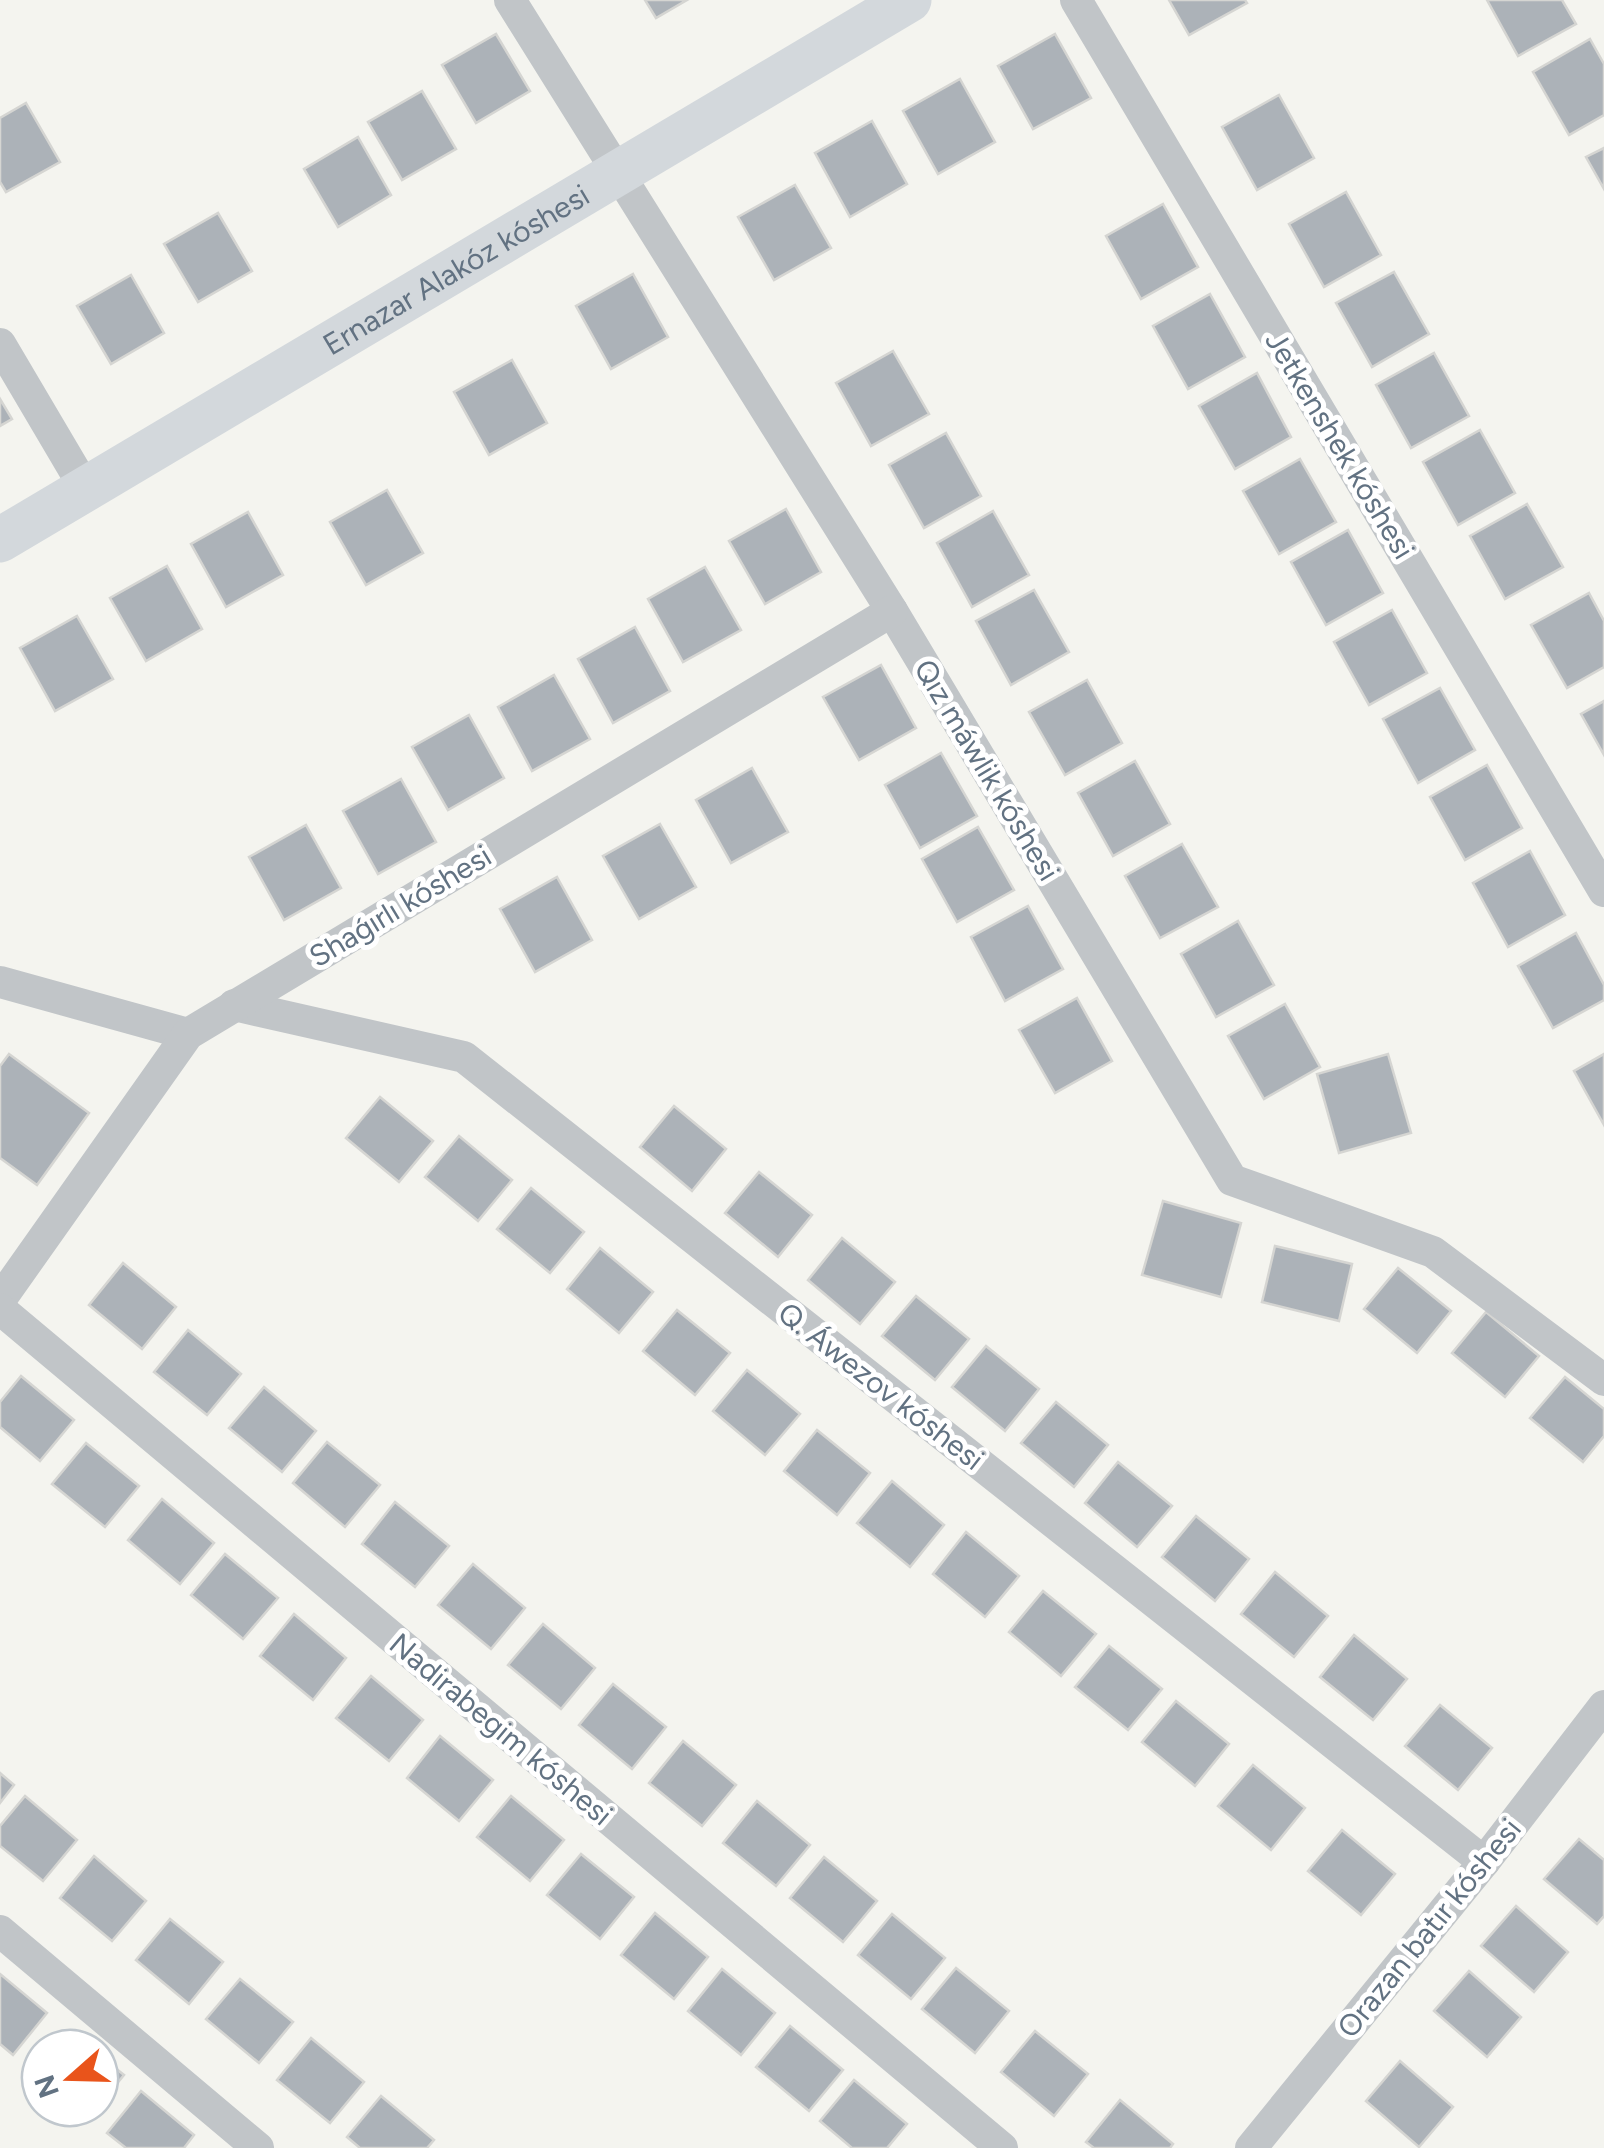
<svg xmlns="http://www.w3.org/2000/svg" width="1604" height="2148" viewBox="0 0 1604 2148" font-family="Figtree,sans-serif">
  <rect width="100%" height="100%" fill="#f4f4ef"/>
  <g fill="#acb2b8" stroke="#d5d5d2" stroke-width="2.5">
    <path d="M645 0H687L656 18Z"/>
    <path d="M1169 0H1245L1247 3 1189 35Z"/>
    <path d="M1487 0H1562L1576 24 1518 56Z"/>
    <path d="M496 34 530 91 476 123 442 65Z"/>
    <path d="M1055 34 1091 98 1033 129 998 66Z"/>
    <path d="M1590 39 1604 64V115L1569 135 1533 72Z"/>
    <path d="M960 79 995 142 938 174 903 111Z"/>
    <path d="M422 91 456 149 402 180 368 122Z"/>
    <path d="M1279 95 1314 158 1257 190 1222 127Z"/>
    <path d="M26 103 60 162 6 192 0 182V118Z"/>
    <path d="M872 121 907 184 850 217 815 153Z"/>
    <path d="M358 137 391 195 338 227 304 169Z"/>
    <path d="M1604 148V189L1586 157Z"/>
    <path d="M795 185 831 248 774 280 738 217Z"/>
    <path d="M1346 192 1381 255 1324 287 1289 224Z"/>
    <path d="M1163 204 1198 267 1141 299 1106 236Z"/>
    <path d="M218 213 252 271 198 302 164 244Z"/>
    <path d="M1394 272 1429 334 1372 367 1336 303Z"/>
    <path d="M633 274 668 337 611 369 576 306Z"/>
    <path d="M131 275 164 333 111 364 77 306Z"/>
    <path d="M1210 294 1245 357 1188 389 1153 326Z"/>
    <path d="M893 351 929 414 871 446 836 383Z"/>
    <path d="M1434 353 1469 416 1411 448 1376 385Z"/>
    <path d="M512 360 547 423 489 455 454 392Z"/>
    <path d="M1257 373 1291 437 1235 469 1199 406Z"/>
    <path d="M0 399 12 419 0 426Z"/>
    <path d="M1480 430 1515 493 1458 525 1423 462Z"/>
    <path d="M946 433 981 496 924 528 889 465Z"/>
    <path d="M1300 459 1336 522 1279 554 1243 491Z"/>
    <path d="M387 490 423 553 366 585 330 522Z"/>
    <path d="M1527 504 1563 567 1505 599 1470 536Z"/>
    <path d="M786 509 821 572 765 604 729 541Z"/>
    <path d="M993 511 1029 575 972 607 937 543Z"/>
    <path d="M248 512 283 575 226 607 191 544Z"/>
    <path d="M1348 530 1383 593 1326 625 1291 562Z"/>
    <path d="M167 566 202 629 146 661 110 598Z"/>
    <path d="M705 567 741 630 683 662 648 599Z"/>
    <path d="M1034 590 1069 652 1011 685 976 621Z"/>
    <path d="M1589 593 1604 621V667L1567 688 1531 625Z"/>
    <path d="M1392 610 1427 673 1369 705 1334 642Z"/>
    <path d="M77 616 113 679 55 711 20 648Z"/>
    <path d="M635 627 670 691 613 723 578 659Z"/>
    <path d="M881 665 916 728 859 760 823 697Z"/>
    <path d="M554 675 590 739 532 771 498 707Z"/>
    <path d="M1087 680 1122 743 1065 775 1029 712Z"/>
    <path d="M1440 688 1475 750 1418 783 1383 719Z"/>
    <path d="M1604 701V755L1581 714Z"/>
    <path d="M469 715 504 778 448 810 412 747Z"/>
    <path d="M941 753 977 816 920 848 885 785Z"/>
    <path d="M1135 761 1170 824 1113 856 1078 793Z"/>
    <path d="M1487 765 1522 828 1465 860 1430 797Z"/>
    <path d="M752 768 788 832 731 863 696 800Z"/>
    <path d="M401 779 436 842 378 874 343 811Z"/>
    <path d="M660 824 696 887 639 919 603 856Z"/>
    <path d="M306 825 341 888 284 920 249 857Z"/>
    <path d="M978 827 1014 890 957 922 922 859Z"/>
    <path d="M1182 844 1218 907 1160 938 1125 876Z"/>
    <path d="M1530 851 1565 915 1508 947 1473 883Z"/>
    <path d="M557 877 592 940 535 972 500 909Z"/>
    <path d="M1028 906 1063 969 1005 1001 971 937Z"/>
    <path d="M1238 921 1274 985 1216 1017 1181 954Z"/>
    <path d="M1576 933 1604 985V1000L1553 1028 1518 966Z"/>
    <path d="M1077 998 1112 1061 1055 1093 1019 1030Z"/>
    <path d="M1285 1004 1320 1067 1264 1099 1228 1036Z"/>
    <path d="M9 1054 89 1113 37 1185 0 1158V1066Z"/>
    <path d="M1388 1054 1411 1133 1339 1153 1317 1074Z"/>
    <path d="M1604 1054V1125L1574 1071Z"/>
    <path d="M380 1097 433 1141 399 1182 346 1138Z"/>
    <path d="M674 1106 726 1149 692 1191 640 1147Z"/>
    <path d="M459 1136 512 1180 478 1221 425 1177Z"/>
    <path d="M759 1172 812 1215 778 1257 725 1213Z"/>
    <path d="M531 1188 584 1232 550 1273 497 1229Z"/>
    <path d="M1163 1201 1241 1223 1221 1297 1142 1275Z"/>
    <path d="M842 1238 895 1282 860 1324 808 1280Z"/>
    <path d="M1275 1246 1352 1264 1339 1321 1262 1302Z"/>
    <path d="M600 1248 653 1292 619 1333 567 1289Z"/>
    <path d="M123 1263 176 1307 142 1349 89 1305Z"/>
    <path d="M1398 1268 1451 1311 1417 1353 1364 1309Z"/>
    <path d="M916 1296 969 1339 935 1380 882 1336Z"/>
    <path d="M677 1310 730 1353 695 1395 643 1351Z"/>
    <path d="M1486 1312 1539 1356 1505 1397 1452 1353Z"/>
    <path d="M188 1330 241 1374 207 1415 154 1372Z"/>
    <path d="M986 1346 1039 1389 1005 1431 952 1387Z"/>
    <path d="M747 1370 800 1414 765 1455 713 1411Z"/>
    <path d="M21 1376 74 1420 40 1461 0 1427V1402Z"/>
    <path d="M1565 1377 1604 1409V1436L1583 1462 1530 1418Z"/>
    <path d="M264 1387 316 1431 282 1472 229 1428Z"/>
    <path d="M1056 1402 1108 1445 1074 1487 1021 1443Z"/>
    <path d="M817 1430 870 1473 837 1515 784 1471Z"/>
    <path d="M327 1442 380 1485 345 1527 293 1483Z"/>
    <path d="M86 1443 139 1486 105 1527 52 1484Z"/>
    <path d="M1118 1462 1172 1506 1137 1547 1085 1503Z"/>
    <path d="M892 1481 944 1525 910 1567 857 1523Z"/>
    <path d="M162 1499 214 1543 180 1584 128 1540Z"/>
    <path d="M395 1502 449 1546 415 1587 362 1544Z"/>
    <path d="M1196 1516 1249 1559 1215 1601 1162 1557Z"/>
    <path d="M966 1532 1019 1576 985 1617 933 1574Z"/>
    <path d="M225 1554 278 1598 243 1639 191 1595Z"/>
    <path d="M473 1564 525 1608 491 1649 438 1605Z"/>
    <path d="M1275 1572 1328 1616 1294 1657 1241 1614Z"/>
    <path d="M1043 1591 1096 1634 1061 1676 1009 1632Z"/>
    <path d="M294 1614 346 1658 313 1700 260 1656Z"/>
    <path d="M543 1624 595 1668 561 1709 508 1665Z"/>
    <path d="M1354 1635 1407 1679 1373 1720 1320 1677Z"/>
    <path d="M1109 1646 1162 1689 1128 1730 1075 1687Z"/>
    <path d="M371 1676 423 1720 389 1761 336 1718Z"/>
    <path d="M613 1684 666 1727 632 1769 579 1725Z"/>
    <path d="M1176 1701 1229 1744 1195 1786 1142 1742Z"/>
    <path d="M1440 1705 1492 1748 1458 1790 1405 1746Z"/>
    <path d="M440 1736 493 1780 459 1821 407 1778Z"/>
    <path d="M683 1741 736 1785 702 1826 649 1783Z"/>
    <path d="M1253 1765 1305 1808 1271 1850 1218 1806Z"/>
    <path d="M0 1773 14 1785 0 1803Z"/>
    <path d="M25 1796 77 1840 43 1881 0 1846V1826Z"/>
    <path d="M511 1796 564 1840 530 1881 477 1837Z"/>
    <path d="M757 1801 810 1845 776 1886 723 1843Z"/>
    <path d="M1342 1830 1395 1874 1361 1915 1308 1871Z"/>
    <path d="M1579 1839 1604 1860V1916L1597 1924 1544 1879Z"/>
    <path d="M581 1854 634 1897 600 1939 547 1895Z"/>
    <path d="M94 1856 146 1901 112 1941 60 1898Z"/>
    <path d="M824 1857 877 1901 843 1942 790 1898Z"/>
    <path d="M1516 1906 1568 1952 1534 1992 1481 1946Z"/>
    <path d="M655 1913 708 1957 674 1999 621 1955Z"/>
    <path d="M892 1914 945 1958 911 1999 858 1955Z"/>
    <path d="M170 1919 223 1962 189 2004 136 1960Z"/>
    <path d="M956 1968 1009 2011 975 2053 922 2009Z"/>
    <path d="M722 1969 775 2013 741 2055 688 2011Z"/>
    <path d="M1469 1971 1521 2017 1487 2057 1434 2011Z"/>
    <path d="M0 1974 47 2013 13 2055 0 2044Z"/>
    <path d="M240 1979 293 2022 259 2063 206 2019Z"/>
    <path d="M790 2026 843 2070 809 2111 756 2067Z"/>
    <path d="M71 2031 91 2048H58Z"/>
    <path d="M1035 2031 1088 2074 1054 2116 1001 2072Z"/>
    <path d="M311 2038 364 2082 330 2123 277 2080Z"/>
    <path d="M100 2056 124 2075 100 2104Z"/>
    <path d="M1400 2061 1453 2107 1419 2147 1366 2101Z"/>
    <path d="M854 2080 907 2124 887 2148H852L820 2121Z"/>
    <path d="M141 2091 194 2135 184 2148H126L107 2133Z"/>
    <path d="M381 2096 434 2140 427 2148H360L347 2137Z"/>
    <path d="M1120 2100 1173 2144 1170 2148H1094L1086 2142Z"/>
  </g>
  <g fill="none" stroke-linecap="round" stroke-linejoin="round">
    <g stroke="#c1c5c8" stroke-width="32">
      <path d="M510 0 892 611 1232 1180 1433 1252 1604 1380"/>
      <path d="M1076 0 1604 891"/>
      <path d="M0 344 85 488"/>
      <path d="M0 982 188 1034"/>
      <path d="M234 1005 464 1057 1484 1862"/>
      <path d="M0 1300 188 1034 892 611"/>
      <path d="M0 1309 1002 2148"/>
      <path d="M0 1931 258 2148"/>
      <path d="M1251 2148 1484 1862 1604 1706"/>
    </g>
    <path stroke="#d3d8dc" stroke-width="45" id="s1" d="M0 540 909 0"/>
  </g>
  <g text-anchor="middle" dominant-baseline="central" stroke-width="10" stroke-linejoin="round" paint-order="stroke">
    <g font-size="30" fill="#627282" stroke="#fff">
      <text stroke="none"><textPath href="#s1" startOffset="530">Ernazar Alakóz kóshesi</textPath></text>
      <text transform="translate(1340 445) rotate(59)">Jetkenshek kóshesi</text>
      <text transform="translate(987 770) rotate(59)">Qız máwlik kóshesi</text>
      <text transform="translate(400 906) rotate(-31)">Shaǵırlı kóshesi</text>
      <text transform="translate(881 1386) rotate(38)">Q. Áwezov kóshesi</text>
      <text transform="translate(501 1729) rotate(40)">Nadirabegim kóshesi</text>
      <text transform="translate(1429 1928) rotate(-51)">Orazan batır kóshesi</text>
    </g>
  </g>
  <g transform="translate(70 2078) rotate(250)"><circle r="48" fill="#ffffff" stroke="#c0c7cd" stroke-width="2.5"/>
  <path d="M0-8L18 38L0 25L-18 38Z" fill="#e9541b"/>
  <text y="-15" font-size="28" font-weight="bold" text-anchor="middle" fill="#627282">N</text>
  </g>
</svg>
